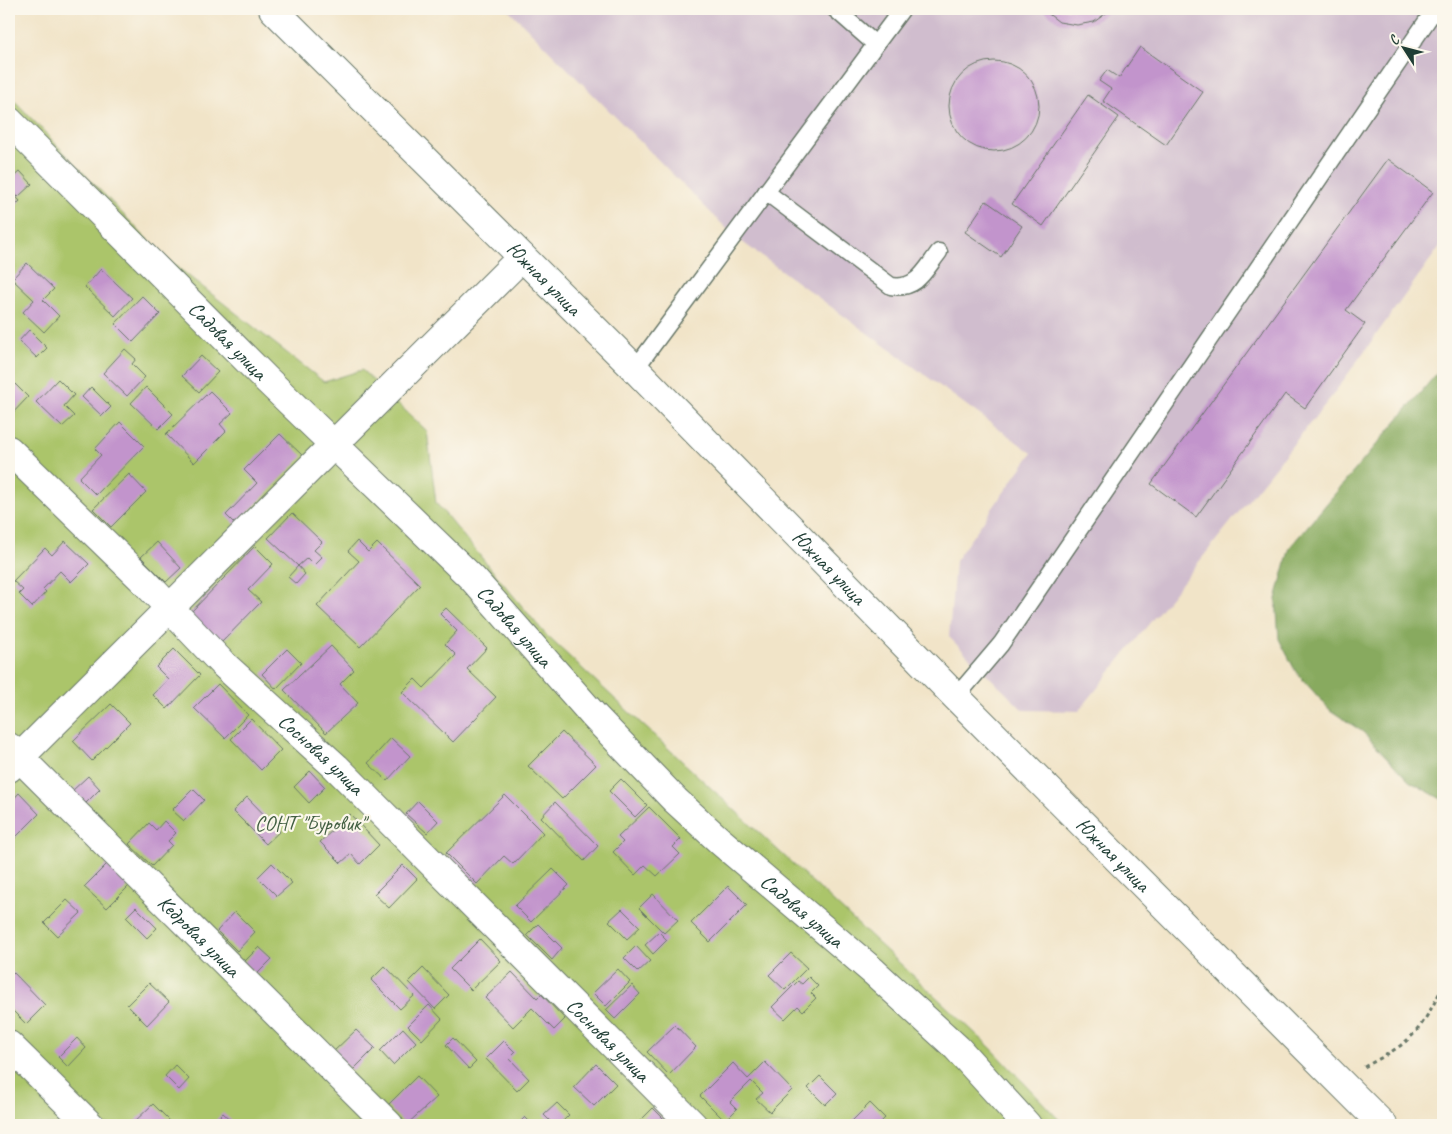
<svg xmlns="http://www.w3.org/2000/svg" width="1452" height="1134" viewBox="0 0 1452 1134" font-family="Caveat,sans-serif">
  <rect width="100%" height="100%" fill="#fbf7ec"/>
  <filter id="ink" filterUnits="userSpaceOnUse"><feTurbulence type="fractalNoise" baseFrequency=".02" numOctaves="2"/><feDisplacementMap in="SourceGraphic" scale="10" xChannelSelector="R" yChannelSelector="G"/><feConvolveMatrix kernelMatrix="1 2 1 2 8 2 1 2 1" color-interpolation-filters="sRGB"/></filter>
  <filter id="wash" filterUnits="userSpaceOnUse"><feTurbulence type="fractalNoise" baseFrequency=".0096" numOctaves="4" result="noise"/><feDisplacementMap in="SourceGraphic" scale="20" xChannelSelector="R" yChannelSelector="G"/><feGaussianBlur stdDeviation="1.12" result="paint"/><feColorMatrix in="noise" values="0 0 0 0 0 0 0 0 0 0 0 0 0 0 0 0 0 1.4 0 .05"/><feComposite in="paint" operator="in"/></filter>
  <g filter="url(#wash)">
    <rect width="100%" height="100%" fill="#f1e4c8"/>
    <path fill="#d0bdce" d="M508 9H1443V242L1332 396 1079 711 1023 710 949 637 955 561 1032 453 734 236Z"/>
    <path fill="#abc56b" stroke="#658150" d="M9 95 163 256 324 382 362 370 427 431 436 503 546 635 990 1047 1064 1125H9Z"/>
    <path fill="#88aa5f" stroke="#54744a" d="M1443 366V800L1409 781 1363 732 1330 710 1296 672 1279 639 1276 599 1290 547Z"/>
    <g id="blocks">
      <g fill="#c294cc">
        <path d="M1042 9H1112L1094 22 1077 25 1059 22Z"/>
        <path d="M1140 47 1203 92 1166 145 1103 101 1111 89 1099 81 1107 70 1119 78Z"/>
        <circle cx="994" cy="106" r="45"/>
        <path d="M1088 95 1119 117 1043 226 1012 204Z"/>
        <path d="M1388 159 1433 192 1346 310 1365 324 1305 408 1285 394 1196 517 1151 484Z"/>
        <path d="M20 171 32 184 18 197 9 187V181Z"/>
        <path d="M9 189 20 201 9 211Z"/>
        <path d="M986 201 1022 226 1001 257 965 232Z"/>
        <path d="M27 263 54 289 43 300 59 316 44 332 23 312 34 300 12 279Z"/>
        <path d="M101 269 132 298 115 316 85 287Z"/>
        <path d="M142 296 160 314 133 342 115 324Z"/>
        <path d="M29 330 47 348 37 358 19 341Z"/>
        <path d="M125 349 136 359 132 364 145 377 127 396 103 373Z"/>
        <path d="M201 356 218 372 199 392 182 376Z"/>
        <path d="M58 379 74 395 64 406 74 416 62 427 36 402Z"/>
        <path d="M14 383 28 397 9 417V388Z"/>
        <path d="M91 387 111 407 102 416 82 397Z"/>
        <path d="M146 387 173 414 158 429 131 403Z"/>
        <path d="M210 391 232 413 220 424 226 431 194 463 166 434Z"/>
        <path d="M120 422 144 446 96 495 79 478 101 455 95 449Z"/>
        <path d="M280 434 303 456 236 525 226 515 257 483 244 470Z"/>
        <path d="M129 474 146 492 111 527 93 509Z"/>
        <path d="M292 513 322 542 314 550 322 557 314 565 307 558 298 566 268 538Z"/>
        <path d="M65 541 89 564 71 582 60 571 43 589 46 592 32 607 19 594 23 590 13 581 45 548 52 555Z"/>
        <path d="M357 541 368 552 377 543 420 585 360 647 317 606 359 561 348 551Z"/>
        <path d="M157 542 181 568 166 582 141 557Z"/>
        <path d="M255 546 273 564 248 590 261 602 220 644 189 614Z"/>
        <path d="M298 566 305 574 296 584 288 577Z"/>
        <path d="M446 608 487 648 467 669 496 697 453 742 402 692 415 679 424 688 456 655 445 644 457 631 440 614Z"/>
        <path d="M331 646 354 670 340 684 358 703 326 733 284 690Z"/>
        <path d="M174 649 200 675 167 709 153 695 168 679 156 667Z"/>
        <path d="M287 649 301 663 276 689 262 674Z"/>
        <path d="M218 684 248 715 225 738 194 708Z"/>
        <path d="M111 704 130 723 92 761 73 741Z"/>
        <path d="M251 719 281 750 261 770 231 739Z"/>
        <path d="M562 732 596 765 562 799 528 766Z"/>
        <path d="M391 738 410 756 387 781 368 763Z"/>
        <path d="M310 771 325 787 309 803 294 787Z"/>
        <path d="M88 776 100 789 84 805 71 792Z"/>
        <path d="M621 779 647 805 635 817 609 791Z"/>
        <path d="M193 789 204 800 184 821 172 810Z"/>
        <path d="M19 793 39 814 9 844V804Z"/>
        <path d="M505 795 543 833 513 864 504 856 477 884 446 853Z"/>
        <path d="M247 797 280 831 266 844 233 811Z"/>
        <path d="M418 801 438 821 427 833 406 814Z"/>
        <path d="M555 802 598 846 584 861 541 817Z"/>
        <path d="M649 807 681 839 673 847 680 854 657 876 645 865 635 875 613 852 623 842 618 837Z"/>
        <path d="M350 814 379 845 360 864 351 854 341 863 320 842Z"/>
        <path d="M164 821 176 833 168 841 172 845 152 866 129 844 149 823 156 830Z"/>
        <path d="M108 863 130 885 107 908 84 887Z"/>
        <path d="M272 863 292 883 277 896 258 877Z"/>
        <path d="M403 865 417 879 389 908 374 894Z"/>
        <path d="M553 869 569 885 531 922 515 906Z"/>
        <path d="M728 886 747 905 710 942 691 923Z"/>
        <path d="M653 894 678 920 664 933 639 908Z"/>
        <path d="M67 900 81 913 57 936 44 923Z"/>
        <path d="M136 907 157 928 147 938 126 917Z"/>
        <path d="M622 909 640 927 627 939 609 921Z"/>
        <path d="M235 912 255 932 237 951 217 931Z"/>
        <path d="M538 924 562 948 552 960 527 935Z"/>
        <path d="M659 932 667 940 653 954 645 945Z"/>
        <path d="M480 939 501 961 471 990 450 969Z"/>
        <path d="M636 946 650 961 638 972 624 958Z"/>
        <path d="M259 947 272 959 256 975 243 963Z"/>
        <path d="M791 953 807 968 785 990 769 975Z"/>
        <path d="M385 966 414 996 400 1009 371 980Z"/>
        <path d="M423 968 449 995 435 1009 409 982Z"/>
        <path d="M618 969 630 982 606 1006 593 993Z"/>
        <path d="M13 972 45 1005 26 1024 9 1007V976Z"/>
        <path d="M512 972 537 998 541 994 565 1019 554 1030 532 1008 513 1027 485 998Z"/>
        <path d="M809 977 818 986 811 993 816 998 803 1011 798 1006 785 1019 772 1007 798 981 802 984Z"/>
        <path d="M149 983 169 1002 147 1025 127 1005Z"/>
        <path d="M632 985 640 994 615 1019 606 1010Z"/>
        <path d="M429 1005 442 1019 422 1040 408 1026Z"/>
        <path d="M675 1025 696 1047 669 1075 647 1052Z"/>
        <path d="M403 1028 416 1042 393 1065 380 1051Z"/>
        <path d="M356 1030 375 1048 352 1071 333 1052Z"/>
        <path d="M77 1038 86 1048 68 1067 58 1057Z"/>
        <path d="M453 1038 476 1062 469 1069 446 1045Z"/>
        <path d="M504 1041 515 1052 509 1058 529 1079 517 1091 486 1059Z"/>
        <path d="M765 1062 792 1090 770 1112 756 1099 763 1093 751 1081 730 1102 737 1109 725 1121 700 1096 733 1063 748 1079Z"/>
        <path d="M596 1064 616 1084 594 1106 574 1087Z"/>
        <path d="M175 1065 189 1079 179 1090 165 1076Z"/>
        <path d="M417 1076 437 1097 406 1125 387 1106Z"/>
        <path d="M820 1076 837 1093 825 1105 808 1088Z"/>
        <path d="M557 1103 569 1115 559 1125H554L544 1115Z"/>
        <path d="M870 1103 885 1118 878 1125H848Z"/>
        <path d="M153 1104 173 1124 131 1125Z"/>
        <path d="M653 1108 665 1120 660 1125H636Z"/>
        <path d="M223 1113 236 1125H211Z"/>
        <path d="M525 1117 533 1125H517Z"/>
      </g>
    </g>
  </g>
  <g filter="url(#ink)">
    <use href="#blocks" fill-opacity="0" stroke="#687768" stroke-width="1"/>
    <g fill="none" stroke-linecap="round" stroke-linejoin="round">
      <defs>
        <g id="service">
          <path d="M835 9 875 44"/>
          <path d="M766 192 891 286C917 290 925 270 939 252"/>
          <path d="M635 369 902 9"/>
          <path d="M956 697 1001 644 1435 9"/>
        </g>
        <g id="minor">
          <path id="s1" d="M9 121 265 378 473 579 595 717 675 800 720 841 874 972 957 1048 1027 1125"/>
          <path id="s2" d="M9 450 141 578 222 663 336 767 693 1125"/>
          <path id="s3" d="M9 747 389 1125"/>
          <path d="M9 768 522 257"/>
          <path d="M9 1045 90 1125"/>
        </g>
        <g id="tertiary">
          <path id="s4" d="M273 9 635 369 956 697 1383 1125"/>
        </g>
      </defs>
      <use href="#service" stroke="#687768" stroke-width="19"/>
      <use href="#minor" stroke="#687768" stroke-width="30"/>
      <use href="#tertiary" stroke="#687768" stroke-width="30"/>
      <path stroke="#687768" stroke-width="3" stroke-dasharray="4 4" stroke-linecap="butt" d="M1364 1067C1412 1042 1419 1034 1443 986"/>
      <use href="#service" stroke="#fff" stroke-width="16"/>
      <use href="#minor" stroke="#fff" stroke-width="28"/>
      <use href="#tertiary" stroke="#fff" stroke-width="28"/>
    </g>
  </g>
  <g text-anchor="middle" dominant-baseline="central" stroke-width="4.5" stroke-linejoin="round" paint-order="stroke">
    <g font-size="21" fill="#1f3d34" stroke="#fbf7ec">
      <text stroke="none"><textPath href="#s4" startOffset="382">Южная улица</textPath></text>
      <text stroke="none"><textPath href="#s1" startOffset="310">Садовая улица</textPath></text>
      <text stroke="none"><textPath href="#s4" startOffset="788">Южная улица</textPath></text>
      <text stroke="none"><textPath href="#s1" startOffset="715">Садовая улица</textPath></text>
      <text stroke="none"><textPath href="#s2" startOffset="436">Сосновая улица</textPath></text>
      <text stroke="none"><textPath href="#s4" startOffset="1192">Южная улица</textPath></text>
      <text stroke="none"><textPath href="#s1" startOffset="1120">Садовая улица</textPath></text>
      <text stroke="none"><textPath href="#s3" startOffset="268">Кедровая улица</textPath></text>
      <text stroke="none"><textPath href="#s2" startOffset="841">Сосновая улица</textPath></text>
    </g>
    <g font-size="21" fill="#425f42" stroke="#fbf7ec">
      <text x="310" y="823">СОНТ "Буровик"</text>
    </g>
  </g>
  <rect width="1452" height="1134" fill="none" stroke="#fbf7ec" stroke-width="30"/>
  <g transform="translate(1404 48) rotate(306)" stroke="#fbf7ec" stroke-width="4" paint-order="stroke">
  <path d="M0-4L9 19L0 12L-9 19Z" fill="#1f3d34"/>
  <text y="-8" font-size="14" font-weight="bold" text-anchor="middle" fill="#1f3d34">С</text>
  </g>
</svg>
